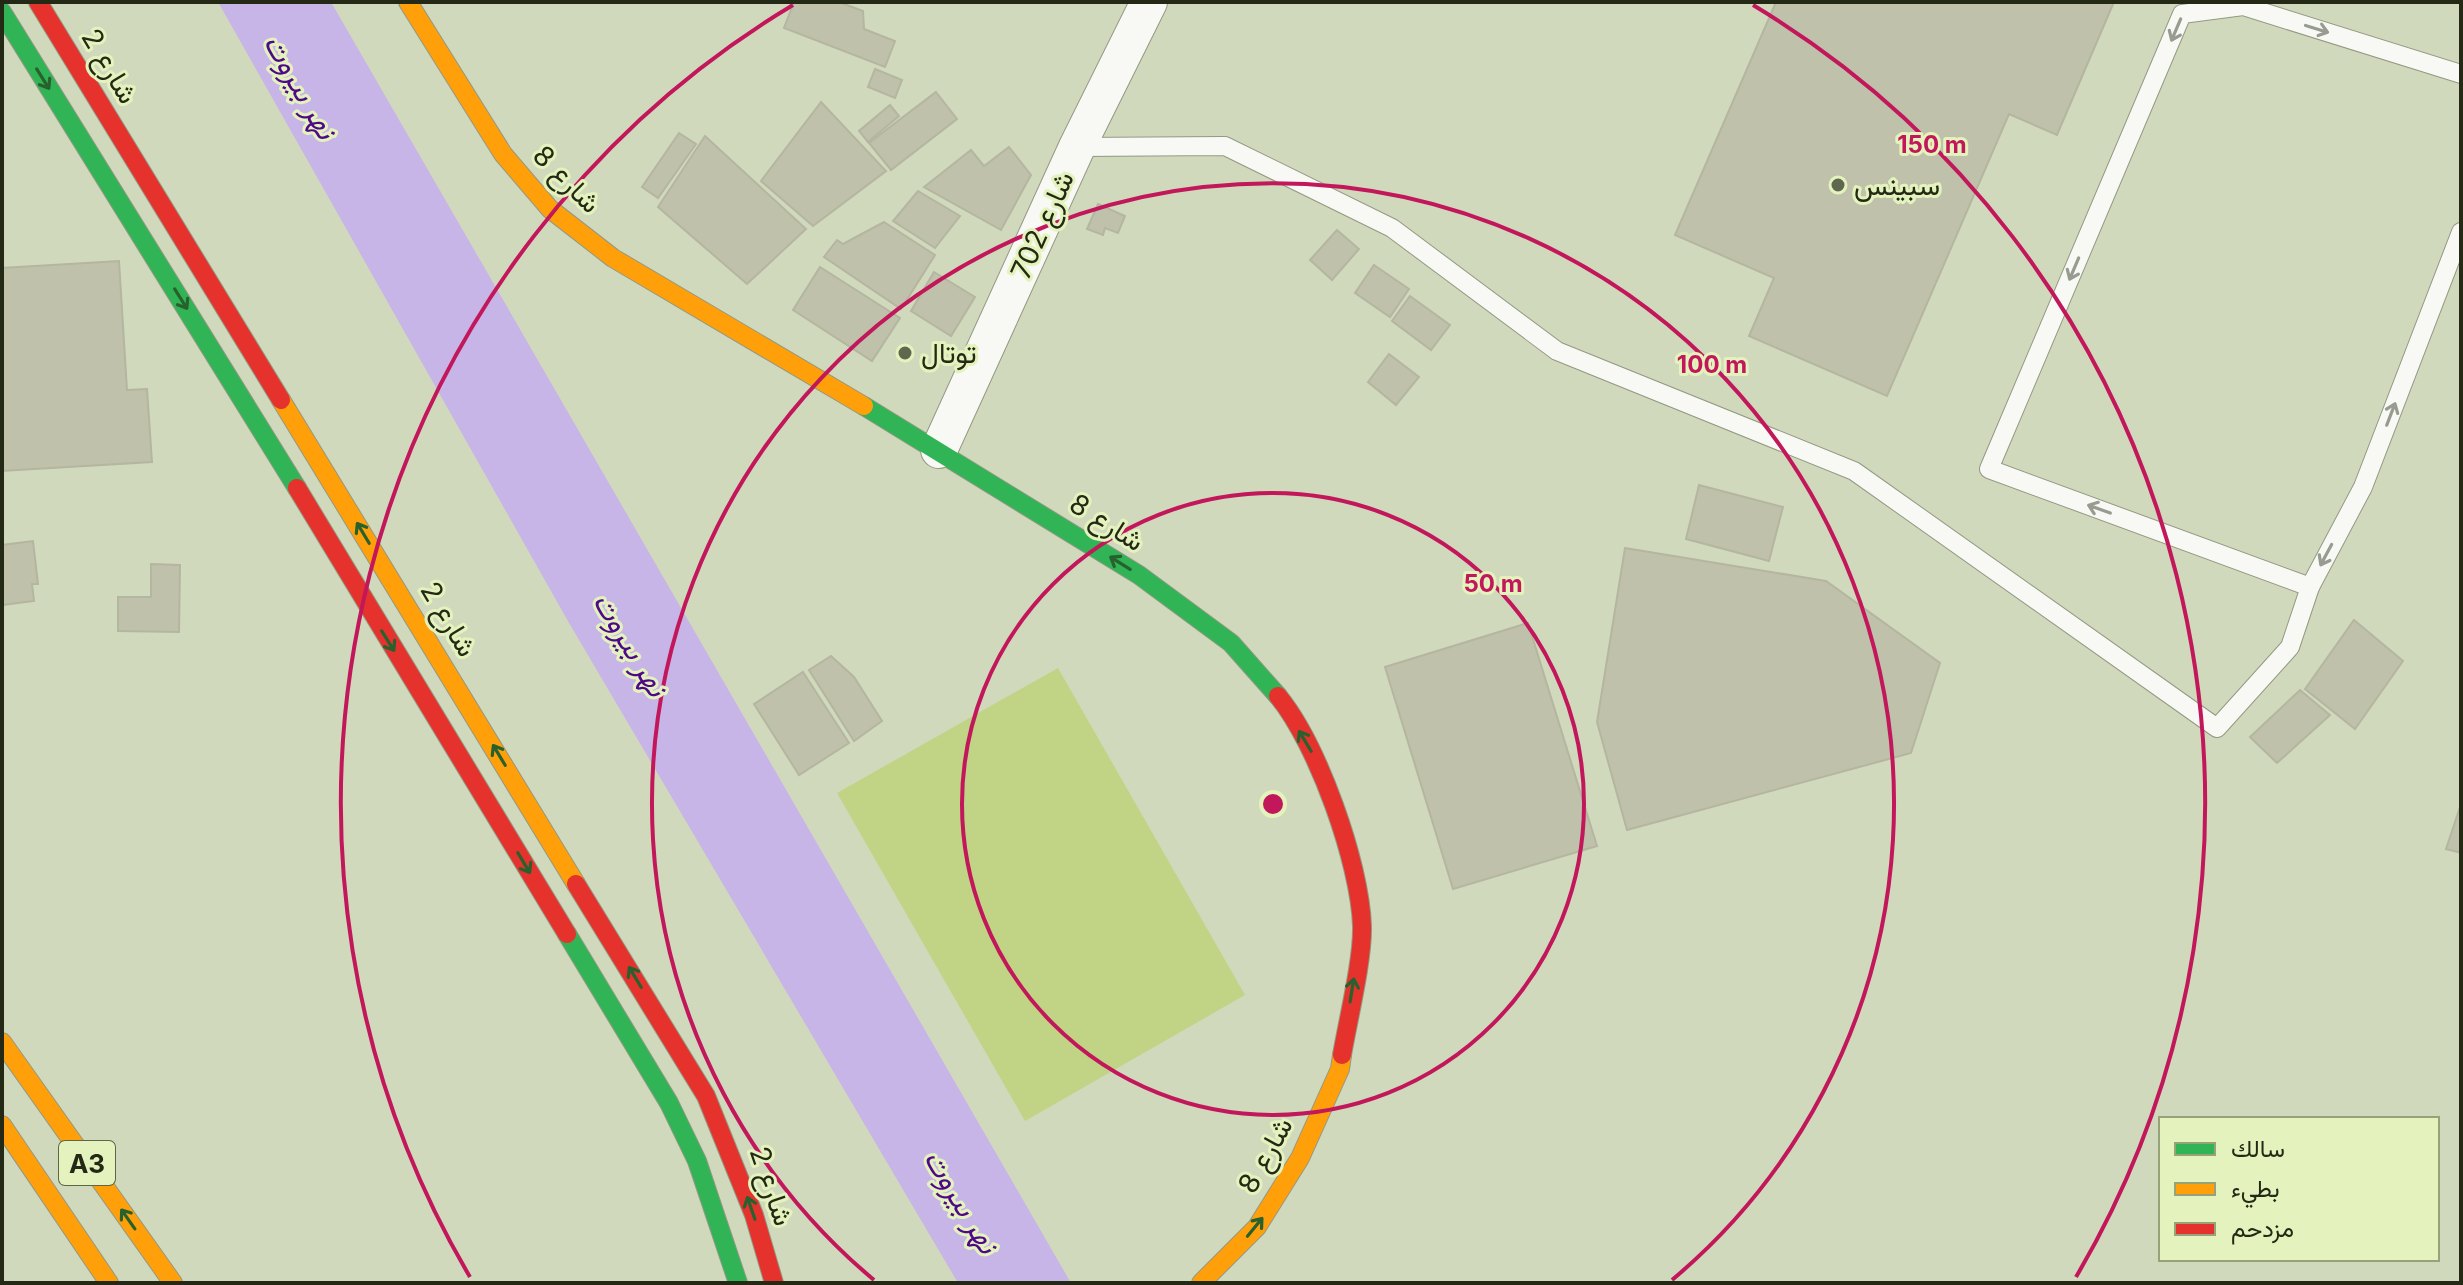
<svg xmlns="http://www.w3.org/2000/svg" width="2463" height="1285" viewBox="0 0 2463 1285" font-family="Inter,Vazirmatn,sans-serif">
  <rect width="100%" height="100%" fill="#d1d9bc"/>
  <path fill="#c1d385" d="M1058 668 1245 995 1025 1121 837 793Z"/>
  <path fill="#c8b5e7" d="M218 2H331L1071 1283H958L569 623Z"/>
  <g fill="#bfc1aa" stroke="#b4b69f" stroke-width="2">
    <path d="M794 2H839L863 11 864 29 895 41 885 67 784 28Z"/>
    <path d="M1776 2H2114L2057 135 2009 114 1887 396 1749 336 1774 278 1675 235Z"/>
    <path d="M875 69 902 80 895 98 868 87Z"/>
    <path d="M936 92 957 119 891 170 869 143Z"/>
    <path d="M821 102 886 171 813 226 761 181Z"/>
    <path d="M890 105 899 116 868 142 859 131Z"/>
    <path d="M679 133 696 144 658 198 642 187Z"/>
    <path d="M705 136 806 229 747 284 658 207Z"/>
    <path d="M1009 147 1031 175 1001 230 924 187 971 150 984 166Z"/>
    <path d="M918 191 960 216 935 248 893 221Z"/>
    <path d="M1098 204 1125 216 1118 233 1105 228 1103 235 1087 229Z"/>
    <path d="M884 222 935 255 901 309 824 257 837 240 843 244Z"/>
    <path d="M1337 230 1359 249 1332 280 1310 260Z"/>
    <path d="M119 261 127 390 147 389 152 462 2 471V268Z"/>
    <path d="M1374 265 1409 289 1390 317 1355 293Z"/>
    <path d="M820 267 900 318 872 361 793 310Z"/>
    <path d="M934 272 975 297 951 336 911 311Z"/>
    <path d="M1410 296 1450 325 1431 350 1392 321Z"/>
    <path d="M1389 354 1419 377 1396 405 1368 382Z"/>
    <path d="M1699 485 1783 507 1769 561 1686 539Z"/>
    <path d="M33 541 38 584H32L34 601 2 605V545Z"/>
    <path d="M1625 548 1826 581 1940 663 1911 753 1627 830 1597 722Z"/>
    <path d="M151 564 180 565 179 632 118 631V597H151Z"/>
    <path d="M2354 620 2403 661 2355 729 2305 689Z"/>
    <path d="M1528 623 1597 846 1453 889 1385 667Z"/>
    <path d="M831 656 854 677 882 721 854 741 809 670Z"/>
    <path d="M803 672 849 743 799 775 754 704Z"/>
    <path d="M2300 690 2330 715 2277 763 2250 737Z"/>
    <path d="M2461 804V853L2446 849Z"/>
  </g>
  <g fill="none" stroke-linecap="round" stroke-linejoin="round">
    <defs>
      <g id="lane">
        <path d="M2461 74 2243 6 2182 14 1989 469 2310 587 2363 487 2461 232"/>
        <path d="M1077 147 1225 146 1392 228 1557 351 1854 471 2217 728 2290 647 2310 587"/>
      </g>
      <path id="street" d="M939 450 1077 147 1149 2"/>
      <g id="fast">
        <path d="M2 12 297 488"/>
        <path d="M864 406 1139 575 1231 643 1278 696"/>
        <path d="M567 934 669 1103 697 1161 738 1283"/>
      </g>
      <g id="slow">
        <path d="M408 2 503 154 550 209 613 258 864 406"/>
        <path d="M281 400 576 884"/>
        <path d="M2 1042 173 1283"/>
        <path d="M2 1125 109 1283"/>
        <path d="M1201 1283 1257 1227 1300 1158 1340 1069 1342 1055"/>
      </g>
      <g id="jam">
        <path d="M38 2 281 400"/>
        <path d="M297 488 567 934"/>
        <path d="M1278 696C1318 745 1360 863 1362 926 1363 959 1348 1020 1342 1055"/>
        <path d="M576 884 706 1096 754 1215 774 1283"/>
      </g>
    </defs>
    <use href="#lane" stroke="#939983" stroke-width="20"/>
    <use href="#street" stroke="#939983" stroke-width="38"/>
    <use href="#fast" stroke="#939983" stroke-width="20"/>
    <use href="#slow" stroke="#939983" stroke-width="20"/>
    <use href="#jam" stroke="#939983" stroke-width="20"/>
    <use href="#lane" stroke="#f8f9f5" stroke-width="18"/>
    <use href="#street" stroke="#f8f9f5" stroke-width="36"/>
    <use href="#fast" stroke="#30b455" stroke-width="18"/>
    <use href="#slow" stroke="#ff9f0a" stroke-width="18"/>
    <use href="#jam" stroke="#e5322d" stroke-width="18"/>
  </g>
  <defs><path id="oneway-shaft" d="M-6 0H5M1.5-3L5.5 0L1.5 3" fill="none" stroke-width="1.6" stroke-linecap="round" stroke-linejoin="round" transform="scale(2)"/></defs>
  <g stroke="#989b90">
    <use href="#oneway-shaft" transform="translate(2317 29) rotate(17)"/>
    <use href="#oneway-shaft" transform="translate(2176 30) rotate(113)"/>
    <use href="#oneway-shaft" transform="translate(2074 269) rotate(113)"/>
    <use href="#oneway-shaft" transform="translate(2391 414) rotate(-69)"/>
    <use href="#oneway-shaft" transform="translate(2099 509) rotate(-160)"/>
    <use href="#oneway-shaft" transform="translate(2326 555) rotate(118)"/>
  </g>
  <g stroke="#28612e">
    <use href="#oneway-shaft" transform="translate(43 79) rotate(58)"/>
    <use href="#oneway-shaft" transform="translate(181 299) rotate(58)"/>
    <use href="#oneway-shaft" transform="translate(363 533) rotate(-121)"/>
    <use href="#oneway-shaft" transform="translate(1120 563) rotate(-148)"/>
    <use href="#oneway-shaft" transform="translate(388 641) rotate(58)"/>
    <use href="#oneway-shaft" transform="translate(1305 741) rotate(-121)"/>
    <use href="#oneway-shaft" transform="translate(499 755) rotate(-121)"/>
    <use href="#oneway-shaft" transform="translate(524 863) rotate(59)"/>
    <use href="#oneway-shaft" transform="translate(635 977) rotate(-121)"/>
    <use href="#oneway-shaft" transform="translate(1352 990) rotate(-81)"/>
    <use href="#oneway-shaft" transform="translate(751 1208) rotate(-109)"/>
    <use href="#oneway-shaft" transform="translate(128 1219) rotate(-125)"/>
    <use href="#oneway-shaft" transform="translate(1255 1227) rotate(-51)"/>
  </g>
  <g fill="none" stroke="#c2185b" stroke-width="4">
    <circle cx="1273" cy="804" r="311"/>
    <path d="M874 1280A621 621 0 1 1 1672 1280"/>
    <path d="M470 1277A932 932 0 0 1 793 5M1753 5A932 932 0 0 1 2076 1277"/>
  </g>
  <g fill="#60674f" stroke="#e4f3bd" stroke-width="3">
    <circle cx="1838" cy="185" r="8"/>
    <circle cx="905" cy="353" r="8"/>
  </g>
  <g text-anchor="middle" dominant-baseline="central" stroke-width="6" stroke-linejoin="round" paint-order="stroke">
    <rect fill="#e4f3bd" stroke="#5d6647" stroke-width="2" x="59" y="1141" width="56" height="44" rx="6"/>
    <g font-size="26" font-weight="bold" fill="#232914">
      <text x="87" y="1163">A3</text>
    </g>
    <g font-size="28" fill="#232914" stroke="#e4f3bd">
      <text transform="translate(110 66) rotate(59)">شارع 2</text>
      <text transform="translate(567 179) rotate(45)">شارع 8</text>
      <text transform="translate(1042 225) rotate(-66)">شارع 702</text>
      <text transform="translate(1107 522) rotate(32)">شارع 8</text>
      <text transform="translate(449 619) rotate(59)">شارع 2</text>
      <text transform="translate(1265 1155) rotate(-61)">شارع 8</text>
      <text transform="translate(772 1186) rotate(71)">شارع 2</text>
    </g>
    <g font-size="28" fill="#232914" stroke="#e4f3bd" text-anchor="start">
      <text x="1854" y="185">سبينس</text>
      <text x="921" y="353">توتال</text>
    </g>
    <g font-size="30" font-style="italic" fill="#4e0889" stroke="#e4f3bd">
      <text transform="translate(301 86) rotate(60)">نهر بيروت</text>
      <text transform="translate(631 644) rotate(59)">نهر بيروت</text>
      <text transform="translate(962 1201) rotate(59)">نهر بيروت</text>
    </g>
  </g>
  <circle cx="1273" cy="804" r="12" fill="#c2185b" stroke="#e4f3bd" stroke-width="4"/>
  <g font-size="24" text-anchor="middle" font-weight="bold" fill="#c2185b" stroke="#e4f3bd" stroke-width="6" stroke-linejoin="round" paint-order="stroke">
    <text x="1932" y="153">150 m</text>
    <text x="1712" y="373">100 m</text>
    <text x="1493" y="592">50 m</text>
  </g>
  <rect width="2463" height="1285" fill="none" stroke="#232914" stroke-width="8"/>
  <rect x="2159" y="1117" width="280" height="144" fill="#e4f3bd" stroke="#97a279" stroke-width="2"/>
  <rect x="2175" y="1143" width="40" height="12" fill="#30b455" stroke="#97a279" stroke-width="2"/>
  <text x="2231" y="1157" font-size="24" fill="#232914">سالك</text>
  <rect x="2175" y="1183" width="40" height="12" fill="#ff9f0a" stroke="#97a279" stroke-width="2"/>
  <text x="2231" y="1197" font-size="24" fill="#232914">بطيء</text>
  <rect x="2175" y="1223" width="40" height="12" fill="#e5322d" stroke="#97a279" stroke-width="2"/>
  <text x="2231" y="1237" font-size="24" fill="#232914">مزدحم</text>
</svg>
